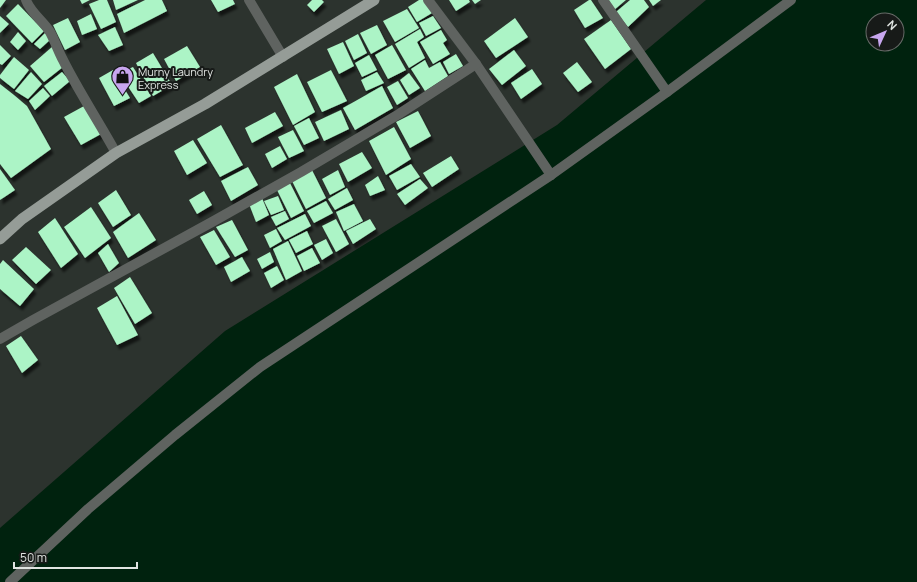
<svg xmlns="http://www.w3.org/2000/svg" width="917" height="582" viewBox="0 0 917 582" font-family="Manrope,sans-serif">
  <defs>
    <filter id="shadow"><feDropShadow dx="2.5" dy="4.5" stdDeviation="1" flood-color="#0009"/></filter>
  </defs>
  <rect width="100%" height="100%" fill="#2c332e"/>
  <path fill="#00220e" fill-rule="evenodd" d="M706 0H917V582H0V528L225 331 557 125ZM873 20H897V44H873Z"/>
  <g fill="#acf4c6" filter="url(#shadow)">
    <path d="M0 0H6L0 8Z"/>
    <path d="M80 0H90L82 4Z"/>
    <path d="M99 0H107L116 22 101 29 89 4Z"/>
    <path d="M113 0H138L116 10Z"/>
    <path d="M145 0H162L167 11 124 33 117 14Z"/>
    <path d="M211 0H233L235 4 218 12Z"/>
    <path d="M312 0H322L324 2 314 12 307 5Z"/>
    <path d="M419 0H424L432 13 417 22 408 7Z"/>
    <path d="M449 0H469L470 2 456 11Z"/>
    <path d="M472 0H481L475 4Z"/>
    <path d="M589 0H591L603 18 585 28 574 10Z"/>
    <path d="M607 0H626L614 10Z"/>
    <path d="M630 0H644L649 7 628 27 616 12Z"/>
    <path d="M649 0H661L653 6Z"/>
    <path d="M18 4 44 31 32 43 6 16Z"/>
    <path d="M407 9 419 28 395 42 383 21Z"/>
    <path d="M91 14 97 29 82 35 77 21Z"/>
    <path d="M0 16 9 24 0 33Z"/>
    <path d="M433 16 441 28 426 36 419 23Z"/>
    <path d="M68 18 80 42 65 50 53 25Z"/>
    <path d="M515 18 528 37 496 58 484 41Z"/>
    <path d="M611 20 631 49 605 69 584 39Z"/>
    <path d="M377 25 387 45 371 54 360 33Z"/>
    <path d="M115 27 123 45 109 51 98 35Z"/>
    <path d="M420 29 424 37 417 42 425 58 409 68 395 44Z"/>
    <path d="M441 30 447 40 443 43 450 54 433 64 420 42Z"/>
    <path d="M18 32 26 41 18 50 10 42Z"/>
    <path d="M45 33 51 39 40 49 34 44Z"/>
    <path d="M358 34 367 53 354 60 345 41Z"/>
    <path d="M343 42 354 66 339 74 327 49Z"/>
    <path d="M0 45 11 56 2 65 0 64Z"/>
    <path d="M392 45 406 70 388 79 375 55Z"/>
    <path d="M187 46 200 67 176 81 164 59Z"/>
    <path d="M52 47 63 67 44 82 30 66Z"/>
    <path d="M514 50 526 66 502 85 489 69Z"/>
    <path d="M153 53 172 85 153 96 136 63Z"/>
    <path d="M456 54 463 66 449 74 443 62Z"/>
    <path d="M369 55 377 70 362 77 355 63Z"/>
    <path d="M14 57 29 70 14 89 0 78V75Z"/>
    <path d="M425 60 429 68 440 62 448 76 425 91 411 69Z"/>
    <path d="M577 62 592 82 578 92 563 73Z"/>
    <path d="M133 67 151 96 139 103 119 73Z"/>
    <path d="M532 69 542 84 521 99 511 83Z"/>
    <path d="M113 70 130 98 114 106 99 78Z"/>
    <path d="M331 70 347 101 322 112 307 82Z"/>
    <path d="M31 72 42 84 28 99 15 91Z"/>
    <path d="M62 72 70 81 52 96 44 86Z"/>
    <path d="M377 72 384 83 366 91 361 80Z"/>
    <path d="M409 73 420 88 409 95 400 80Z"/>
    <path d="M297 74 315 112 293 125 274 87Z"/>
    <path d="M398 81 408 98 397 105 387 87Z"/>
    <path d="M0 84 14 95 27 106 51 149 11 178 0 164Z"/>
    <path d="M382 86 393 108 355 130 343 108Z"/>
    <path d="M43 88 50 96 35 110 29 101Z"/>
    <path d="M84 106 101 134 81 145 64 117Z"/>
    <path d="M341 110 349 129 324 141 315 122Z"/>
    <path d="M418 111 431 136 410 148 396 122Z"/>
    <path d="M275 112 283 126 252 143 245 128Z"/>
    <path d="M309 118 319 138 304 145 294 126Z"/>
    <path d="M221 125 243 165 220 177 197 139Z"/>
    <path d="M394 127 411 159 386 175 369 141Z"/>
    <path d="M293 130 304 151 289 158 278 137Z"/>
    <path d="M193 140 207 163 187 175 174 151Z"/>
    <path d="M280 146 287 159 272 168 265 154Z"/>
    <path d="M362 152 372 168 348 182 339 164Z"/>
    <path d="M451 156 459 169 432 187 423 173Z"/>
    <path d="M411 164 420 177 397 190 389 176Z"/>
    <path d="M248 167 258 185 231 201 221 181Z"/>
    <path d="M0 169 15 190 0 200Z"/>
    <path d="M312 170 326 198 306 209 292 181Z"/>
    <path d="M338 170 345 187 330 195 322 179Z"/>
    <path d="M378 176 385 190 370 196 365 185Z"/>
    <path d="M420 179 428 188 405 205 397 194Z"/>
    <path d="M290 183 304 211 291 218 277 190Z"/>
    <path d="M347 188 353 200 335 210 328 199Z"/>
    <path d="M116 190 131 215 113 227 98 203Z"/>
    <path d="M204 191 212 205 197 214 189 200Z"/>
    <path d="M278 196 284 210 271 215 264 201Z"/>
    <path d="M262 198 269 215 256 222 249 204Z"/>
    <path d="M326 201 333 213 314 223 307 211Z"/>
    <path d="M354 204 363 221 344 231 336 212Z"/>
    <path d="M91 207 111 238 85 258 64 227Z"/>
    <path d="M285 211 289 219 276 226 271 217Z"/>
    <path d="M139 213 156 240 128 258 113 232Z"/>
    <path d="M305 214 311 226 285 240 277 228Z"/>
    <path d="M55 218 78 254 61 268 38 232Z"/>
    <path d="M336 219 349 244 336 252 322 226Z"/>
    <path d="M370 219 376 229 353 244 346 231Z"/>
    <path d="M232 220 248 250 235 257 216 227Z"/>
    <path d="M276 229 282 241 270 248 264 235Z"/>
    <path d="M214 230 230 257 216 265 200 237Z"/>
    <path d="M307 231 313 244 296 253 289 240Z"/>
    <path d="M326 239 333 253 322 260 314 245Z"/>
    <path d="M288 241 302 271 286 280 273 249Z"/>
    <path d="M108 244 119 263 109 272 98 253Z"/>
    <path d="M26 247 51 270 36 284 12 260Z"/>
    <path d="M312 248 320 263 304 271 297 256Z"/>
    <path d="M270 252 274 262 262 269 257 259Z"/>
    <path d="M242 257 250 271 231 282 224 267Z"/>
    <path d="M3 260 34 289 20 306 0 289V264Z"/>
    <path d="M277 266 284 280 271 288 264 273Z"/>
    <path d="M130 277 152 313 135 324 114 288Z"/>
    <path d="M117 296 138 335 117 345 97 308Z"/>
    <path d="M21 336 38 360 22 373 6 346Z"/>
  </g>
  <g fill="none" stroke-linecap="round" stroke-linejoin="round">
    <g stroke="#5f6360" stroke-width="10">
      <path d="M26 0C30 12 43 21 50 32 55 41 58 51 63 60 79 92 99 122 116 153"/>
      <path d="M249 0 283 57"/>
      <path d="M428 0 476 64 551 175"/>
      <path d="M603 0 667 92"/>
      <path d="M0 339 33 320 212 222 301 172 399 114 476 64"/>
      <path d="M10 582 88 509 175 435 260 367 551 175 667 92 791 0"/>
    </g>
    <path stroke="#959c97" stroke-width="11" d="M0 239 22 219 116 153 205 104 374 0"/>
  </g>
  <defs>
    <symbol id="shop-pin" viewBox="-11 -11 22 30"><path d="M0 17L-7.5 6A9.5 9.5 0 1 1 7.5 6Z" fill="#c8a6ef" stroke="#171a18"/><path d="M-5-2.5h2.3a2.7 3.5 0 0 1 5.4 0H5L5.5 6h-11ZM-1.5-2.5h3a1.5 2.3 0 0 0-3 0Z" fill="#111"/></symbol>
  </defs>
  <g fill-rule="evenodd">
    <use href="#shop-pin" x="110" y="64" width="25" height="34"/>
  </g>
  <g text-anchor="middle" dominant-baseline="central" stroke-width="4" stroke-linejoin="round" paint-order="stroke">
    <g font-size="11" fill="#e0e4e1" stroke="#171a18" text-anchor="start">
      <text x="138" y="71">Murny Laundry<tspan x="138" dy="13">Express</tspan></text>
    </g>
  </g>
  <g transform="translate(885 32) rotate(46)"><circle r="19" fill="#171a18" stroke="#676b68"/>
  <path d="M0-3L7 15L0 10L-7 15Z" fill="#c8a6ef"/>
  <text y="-6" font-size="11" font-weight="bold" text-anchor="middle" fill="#e0e4e1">N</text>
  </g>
  <path d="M14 562v6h123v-6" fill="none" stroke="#e0e4e1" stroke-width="2"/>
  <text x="20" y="562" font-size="12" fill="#e0e4e1" stroke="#171a18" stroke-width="3" paint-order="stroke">50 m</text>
</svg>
